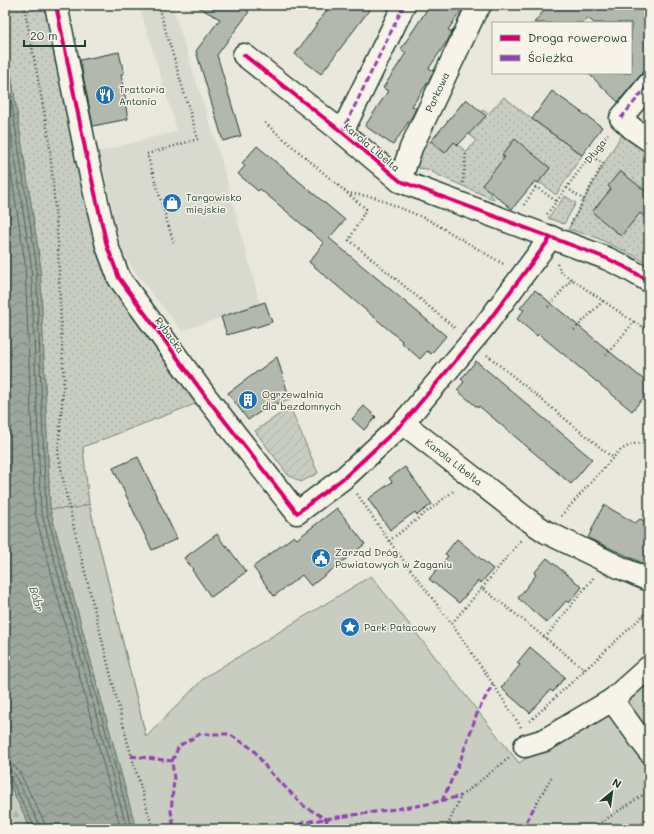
<svg xmlns="http://www.w3.org/2000/svg" width="654" height="834" viewBox="0 0 654 834" font-family="Mali,sans-serif">
  <defs>
    <pattern id="grass-dots" width="8" height="8" patternUnits="userSpaceOnUse"><rect width="8" height="8" fill="#c8ccc1"/><path d="M2 2h.1M6 6h.1" fill="none" stroke="#abb0a6" stroke-width="1.8" stroke-linecap="round"/></pattern>
    <pattern id="forest-firs" width="22" height="20" patternUnits="userSpaceOnUse"><rect width="22" height="20" fill="#c8ccc1"/><path d="M5 1l3.5 6h-7zM16 11l3.5 6h-7z" fill="#abb0a6"/></pattern>
    <pattern id="garden-furrows" width="10" height="10" patternUnits="userSpaceOnUse"><rect width="10" height="10" fill="#c8ccc1"/><path d="M-1 1l2-2M0 10L10 0M9 11l2-2" fill="none" stroke="#abb0a6"/></pattern>
    <pattern id="water-waves" width="16" height="10" patternUnits="userSpaceOnUse"><rect width="16" height="10" fill="#9ca69c"/><path d="M0 5q4-4 8 0t8 0" fill="none" stroke="#7f8880"/></pattern>
  </defs>
  <rect width="100%" height="100%" fill="#eae8dd"/>
  <filter id="ink" filterUnits="userSpaceOnUse"><feTurbulence type="fractalNoise" baseFrequency=".025" numOctaves="2"/><feDisplacementMap in="SourceGraphic" scale="8" xChannelSelector="R" yChannelSelector="G"/><feConvolveMatrix kernelMatrix="1 2 1 2 8 2 1 2 1" color-interpolation-filters="sRGB"/></filter>
  <g filter="url(#ink)">
    <path fill="#d9dacf" d="M139 5H172L220 155 260 304 182 331 134 271 122 251 99 152 177 131Z"/>
    <g fill="url(#grass-dots)" stroke="#74847a">
      <path d="M5 5H50L102 236 200 402 83 447 89 504 146 737V755L73 509H50L40 262 9 61 5 41Z"/>
      <path d="M504 97 533 120 582 155 556 195 542 184 538 183 550 168 514 140 503 155 504 162 483 184 495 200 440 176 427 169 418 168 415 164 422 147 431 141 445 153 454 142 467 152 476 140 464 130 483 110 488 114Z"/>
      <path d="M624 131 649 147V266L637 257 595 237 568 229 605 162Z"/>
      <path d="M565 196 576 203 564 224 548 218Z"/>
    </g>
    <path fill="url(#forest-firs)" stroke="#74847a" d="M5 775 31 829H5Z"/>
    <path fill="#c8ccc1" stroke="#74847a" d="M89 504 146 737 205 677 371 576 519 763 649 680V817L633 829H136L50 509 77 508Z"/>
    <path fill="url(#garden-furrows)" stroke="#74847a" d="M290 407 318 473 301 482 288 475 255 431Z"/>
    <path fill="url(#water-waves)" stroke="#6a7c72" d="M5 41 9 61 40 262 50 509 136 829H31L5 775Z"/>
    <g fill="none" stroke-linecap="round" stroke-linejoin="round">
      <g stroke="#51675e" stroke-width="1">
        <path d="M5 60 36 262 46 510 132 829"/>
        <path d="M5 93 31 263 41 511 127 829"/>
        <path d="M5 133 25 263 35 513 121 829"/>
        <path d="M5 764 13 765 19 771 44 822 45 829"/>
        <path d="M5 770 11 771 15 775 39 824V829"/>
        <path d="M5 775H8L10 777 34 826V829"/>
      </g>
    </g>
    <g fill="#b2b8ae" stroke="#1f3d34">
      <path d="M194 5H239L249 12 217 55 241 136 223 141 196 51 220 19Z"/>
      <path d="M331 5H373L321 74 295 54Z"/>
      <path d="M430 5H465L448 30 452 32 448 40 429 68 434 71 430 79 412 106 416 108 413 115 393 145 365 126 388 91 383 88 406 53 401 49Z"/>
      <path d="M548 5H649V65L618 102 588 73H631V23H594L588 18 582 23H534Z"/>
      <path d="M119 52 124 74H121L126 101 125 102 128 119 93 126 80 60Z"/>
      <path d="M552 91 602 127 582 155 532 119Z"/>
      <path d="M466 99 486 116 458 145 454 142 445 153 431 141Z"/>
      <path d="M515 139 550 168 538 183 535 181 512 209 482 185 505 157 502 155Z"/>
      <path d="M257 146 345 220 329 238 446 336 431 354 427 351 420 359 401 342 402 341 309 262 324 243 260 189 258 191 238 174 245 166 242 163Z"/>
      <path d="M620 171 649 194V220L640 213 621 236 592 212 611 189 608 186Z"/>
      <path d="M535 290 649 384V391L632 411 539 334 537 336 517 319 524 310 520 308Z"/>
      <path d="M265 302 272 322 254 328V327L227 335 221 317Z"/>
      <path d="M277 357 290 400 269 406 248 420 228 393Z"/>
      <path d="M476 361 592 459 571 484 479 406 478 408 457 390 464 382 461 379Z"/>
      <path d="M364 406 376 417 364 430 352 419Z"/>
      <path d="M138 457 177 539 152 550 113 468Z"/>
      <path d="M405 467 432 504 417 515 415 512 390 530 368 499 392 482 389 478Z"/>
      <path d="M604 505 635 523 640 519 649 523V566L588 538 599 514Z"/>
      <path d="M337 508 365 544 311 586 302 575 274 596 253 567 294 536 297 539Z"/>
      <path d="M217 534 225 546 226 545 246 572 211 597 192 570 193 569 184 558Z"/>
      <path d="M457 539 493 569 481 583 478 581 459 603 429 579 448 556 445 554Z"/>
      <path d="M547 558 582 587 569 603 566 601 547 623 518 598 536 575 534 573Z"/>
      <path d="M530 647 565 677 553 692 550 690 530 713 501 688 520 665 517 663Z"/>
    </g>
    <g fill="none" stroke-linecap="round" stroke-linejoin="round">
      <defs>
        <g id="minor">
          <path d="M56 5 87 158 107 246 119 278 206 397 297 513 345 477 403 423 484 327 551 237"/>
          <path d="M244 55 342 132 400 181 606 258 625 267 649 281"/>
          <path d="M649 84 621 118 633 129 649 140"/>
          <path d="M342 132 404 5"/>
          <path d="M400 181 411 148 475 12 480 5"/>
          <path d="M403 423 524 517 546 532 621 568 649 580"/>
          <path d="M649 667 612 700 649 751"/>
          <path d="M525 746 545 740 612 700"/>
        </g>
      </defs>
      <use href="#minor" stroke="#1f3d34" stroke-width="25"/>
      <g stroke="#1f3d34" stroke-width="2.5" stroke-dasharray="1 3" stroke-linecap="butt">
        <path d="M24 5 49 138 58 243 61 329 64 379 58 453 64 484 73 524 127 740 153 829"/>
        <path d="M158 5 198 139 147 154 174 244"/>
        <path d="M265 123 366 209 349 240 456 329"/>
        <path d="M463 183 466 152"/>
        <path d="M532 184 556 201"/>
        <path d="M567 188 584 200"/>
        <path d="M347 193 374 197 429 220 505 265"/>
        <path d="M524 205 536 187"/>
        <path d="M547 214 590 156 608 134"/>
        <path d="M571 224 603 163 590 156"/>
        <path d="M557 264 561 272 634 322 606 355"/>
        <path d="M548 307 572 279"/>
        <path d="M634 322 649 330"/>
        <path d="M574 330 603 301"/>
        <path d="M487 355 613 458"/>
        <path d="M357 494 389 541 451 623 493 684 521 727"/>
        <path d="M561 516 619 451 632 444 647 443 649 444"/>
        <path d="M389 541 455 490"/>
        <path d="M482 588 521 540"/>
        <path d="M452 623 482 588 518 616 585 670"/>
        <path d="M545 638 594 577"/>
        <path d="M643 706 649 702"/>
        <path d="M530 721 647 612"/>
        <path d="M535 806 552 776"/>
        <path d="M446 829 461 796 509 758"/>
        <path d="M591 829 649 791"/>
      </g>
      <use href="#minor" stroke="#f7f3e8" stroke-width="22"/>
      <g stroke="#8e44ad" stroke-width="3" stroke-dasharray="6 3" stroke-linecap="butt">
        <path d="M621 118 649 84"/>
        <path d="M342 132 404 5"/>
        <path d="M131 756 172 761 174 779 171 811 174 829"/>
        <path d="M172 761 179 746 200 734H229L253 749 268 770 304 806 326 819 329 829"/>
        <path d="M442 801 460 761 478 711 493 684"/>
        <path d="M292 829 304 822 423 805 461 796"/>
        <path d="M522 829 535 806"/>
      </g>
      <defs>
        <g id="cycleway">
          <path d="M56 5 87 158 107 246 119 278 206 397 297 513 345 477 403 423 484 327 551 237"/>
          <path d="M244 55 342 132 400 181 606 258 625 267 649 281"/>
        </g>
      </defs>
      <use href="#cycleway" stroke="#f7f3e8" stroke-width="6"/>
      <use href="#cycleway" stroke="#d6006c" stroke-width="4"/>
    </g>
  </g>
  <defs>
    <symbol id="restaurant-disc" viewBox="-11 -11 22 22"><circle r="9.5" fill="#1f6fb2" stroke="#f7f3e8"/><path d="M-5-6h1v4h1v-4h1v4h1v-4h1v5L-1.5 .5V6h-2V.5L-5-1ZM5-6V6H3V1.5H1.5Q1.5-4 5-6Z" fill="#fff"/></symbol>
    <symbol id="shop-disc" viewBox="-11 -11 22 22"><circle r="9.5" fill="#1f6fb2" stroke="#f7f3e8"/><path d="M-5-2.5h2.3a2.7 3.5 0 0 1 5.4 0H5L5.5 6h-11ZM-1.5-2.5h3a1.5 2.3 0 0 0-3 0Z" fill="#fff"/></symbol>
    <symbol id="building-disc" viewBox="-11 -11 22 22"><circle r="9.5" fill="#1f6fb2" stroke="#f7f3e8"/><path d="M-4-6H4V6H1V3H-1V6H-4ZM-2.5-4.3h1.7v1.8h-1.7ZM.8-4.3h1.7v1.8H.8ZM-2.5-1h1.7V.8h-1.7ZM.8-1h1.7V.8H.8Z" fill="#fff"/></symbol>
    <symbol id="civic-disc" viewBox="-11 -11 22 22"><circle r="9.5" fill="#1f6fb2" stroke="#f7f3e8"/><path d="M-.6-6.5H3V-4.5H.6V-3L4-1V1h2V6H-6V1h2V-1L-.6-3ZM-1.2 2.5V6h2.4V2.5Z" fill="#fff"/></symbol>
    <symbol id="sight-disc" viewBox="-11 -11 22 22"><circle r="9.5" fill="#1f6fb2" stroke="#f7f3e8"/><path d="M0-6L1.8-2.2L6-1.7L2.9 1.2L3.7 5.4L0 3.3L-3.7 5.4L-2.9 1.2L-6-1.7L-1.8-2.2Z" fill="#fff"/></symbol>
  </defs>
  <g fill-rule="evenodd">
    <use href="#restaurant-disc" x="94" y="84" width="22" height="22"/>
    <use href="#shop-disc" x="161" y="192" width="22" height="22"/>
    <use href="#building-disc" x="237" y="389" width="22" height="22"/>
    <use href="#civic-disc" x="310" y="547" width="22" height="22"/>
    <use href="#sight-disc" x="339" y="616" width="22" height="22"/>
  </g>
  <g text-anchor="middle" dominant-baseline="central" stroke-width="3" stroke-linejoin="round" paint-order="stroke">
    <g font-size="10" fill="#1f3d34" stroke="#f7f3e8" text-anchor="start">
      <text x="119" y="89">Trattoria<tspan x="119" dy="12">Antonio</tspan></text>
      <text x="186" y="197">Targowisko<tspan x="186" dy="12">miejskie</tspan></text>
      <text x="262" y="394">Ogrzewalnia<tspan x="262" dy="12">dla bezdomnych</tspan></text>
      <text x="335" y="552">Zarząd Dróg<tspan x="335" dy="12">Powiatowych w Żaganiu</tspan></text>
      <text x="364" y="627">Park Pałacowy</text>
    </g>
    <g font-size="10" fill="#1f3d34" stroke="#f7f3e8">
      <text transform="translate(437 92) rotate(-65)">Parkowa</text>
      <text transform="translate(372 147) rotate(40)">Karola Libelta</text>
      <text transform="translate(595 151) rotate(-51)">Długa</text>
      <text transform="translate(170 335) rotate(54)">Rybacka</text>
      <text transform="translate(454 462) rotate(38)">Karola Libelta</text>
    </g>
    <g font-size="11" font-style="italic" fill="#445c53" stroke="#f7f3e8">
      <text transform="translate(37 599) rotate(75)">Bóbr</text>
    </g>
  </g>
  <rect width="654" height="834" fill="none" stroke="#f7f3e8" stroke-width="20"/>
  <rect x="10" y="10" width="634" height="814" fill="none" stroke="#1f3d34" stroke-width="1.5" filter="url(#ink)"/>
  <rect x="492" y="22" width="140" height="52" fill="#f7f3e8" stroke="#a1aaa0"/>
  <rect x="500" y="35" width="20" height="6" fill="#d6006c" stroke="#a1aaa0"/>
  <text x="528" y="42" font-size="12" fill="#1f3d34">Droga rowerowa</text>
  <rect x="500" y="55" width="20" height="6" fill="#8e44ad" stroke="#a1aaa0"/>
  <text x="528" y="62" font-size="12" fill="#1f3d34">Ścieżka</text>
  <g transform="translate(612 792) rotate(29)" stroke="#f7f3e8" stroke-width="3" paint-order="stroke">
  <path d="M0-3L7 15L0 10L-7 15Z" fill="#1f3d34"/>
  <text y="-6" font-size="11" font-weight="bold" text-anchor="middle" fill="#1f3d34">N</text>
  </g>
  <path d="M24 40v6h61v-6" fill="none" stroke="#1f3d34" stroke-width="2"/>
  <text x="30" y="40" font-size="12" fill="#1f3d34" stroke="#f7f3e8" stroke-width="3" paint-order="stroke">20 m</text>
</svg>
